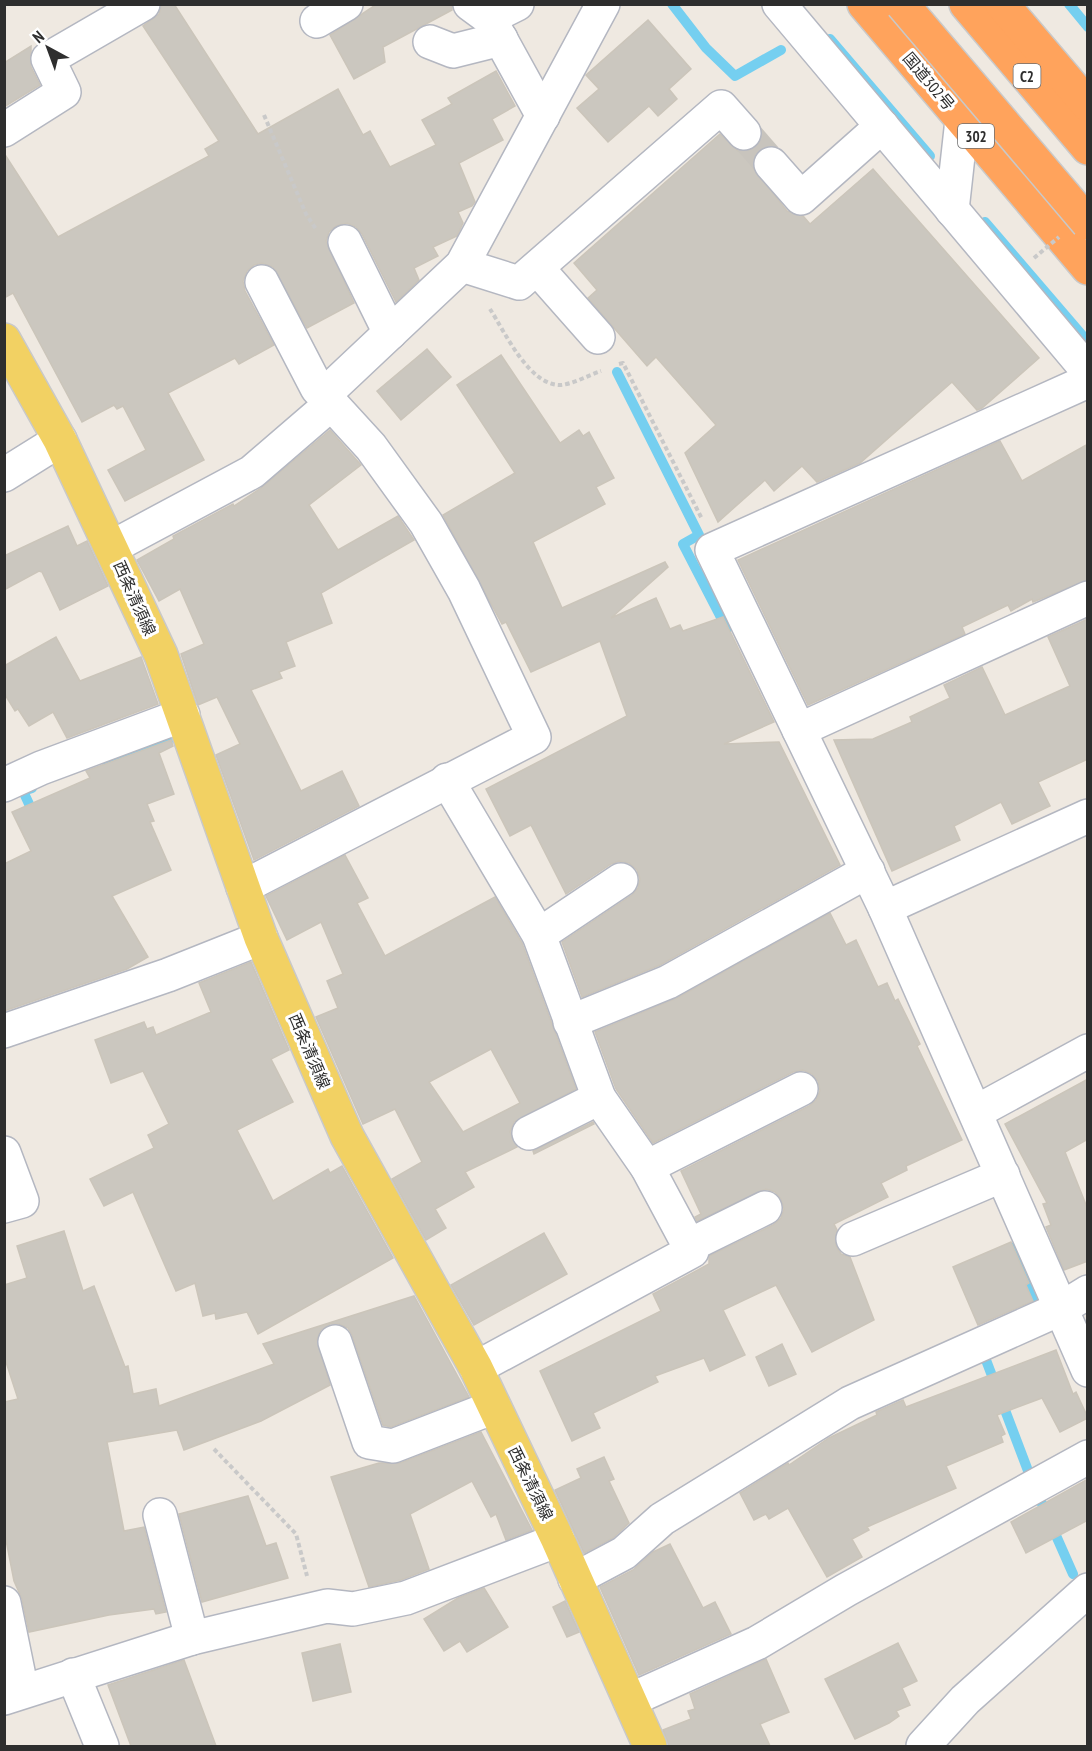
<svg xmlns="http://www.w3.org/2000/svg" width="1092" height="1751" viewBox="0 0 1092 1751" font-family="'PT Sans Narrow','Noto Sans JP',sans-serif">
  <rect width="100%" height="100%" fill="#efe9e1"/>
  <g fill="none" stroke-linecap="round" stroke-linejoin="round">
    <g stroke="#75cff0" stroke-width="10">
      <path d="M672 4 706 48 735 76 781 50"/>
      <path d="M1069 4 1088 27"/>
      <path d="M830 39 930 156"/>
      <path d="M985 222 1088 342"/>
      <path d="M617 372 699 535 683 544 727 629"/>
      <path d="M106 761 176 736"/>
      <path d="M32 788 23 791 35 817"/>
      <path d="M1015 1247 1041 1308 1036 1311"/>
      <path d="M986 1360 1030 1476"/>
      <path d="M1039 1497 1073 1574"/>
    </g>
  </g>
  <g fill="#cbc7bf" stroke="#cbc5ba" stroke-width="1.5" fill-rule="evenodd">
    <path d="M162 4H174L258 134 338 89 363 135 370 131 390 167 436 145 422 120 452 104 448 98 496 71 515 106 492 119 503 140 459 163 475 202 472 206 458 212 463 223 457 236 433 247 438 256 414 268 419 280 396 302 362 234 356 227 347 223 336 226 329 232 326 241 354 303 307 328 273 267 262 263 254 265 247 271 243 281 245 291 274 345 239 364 235 358 168 393 204 460 125 501 108 470 146 450 123 406 117 409 114 405 82 422 13 293 4 298V153L58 237 209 156 205 149 219 141 143 26 159 14Z"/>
    <path d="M377 4H452V10L383 47 385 62 354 79 330 35Z"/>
    <path d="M648 20 691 69 669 89 677 99 658 116 649 106 608 142 577 108 599 89 586 75Z"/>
    <path d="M31 46V67L40 85 4 107V63Z"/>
    <path d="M762 132 775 146H767L758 150 753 159V168L787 211 803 216 810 224 873 169 1039 358 982 408 977 410 952 382 860 463 817 482 802 466 774 491 765 480 718 522 685 453 716 425 656 357 647 366 588 298 597 290 574 263 720 134 738 151H747L757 147Z"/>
    <path d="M427 349 451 377 401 420 377 391Z"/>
    <path d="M501 355 560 443 579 430 583 436 589 432 614 478 596 487 605 504 533 542 562 608 665 562 668 567 611 618 656 598 670 629 680 625 683 631 723 617 774 722 724 744 779 742 840 865 660 965 582 997 562 942 632 895 638 888 640 879 637 870 629 863 619 861 611 864 566 894 531 825 510 836 486 789 627 716 600 641 531 672 506 622 502 624 443 515 515 473 457 385Z"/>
    <path d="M330 430 361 465 309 505 338 550 398 516 414 540 321 593 332 623 286 642 295 666 279 672 282 678 251 690 301 791 342 771 359 806 254 860 216 755 240 744 217 697 198 705 181 654 204 644 180 589 159 601 137 560 174 539 173 536 233 504 234 506 261 488Z"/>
    <path d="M1000 441 1022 481 1088 444V580L1033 602 1032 599 1011 611 1008 605 962 627 965 634 808 705 738 560Z"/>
    <path d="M68 526 77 546 87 541 108 586 60 610 42 572 39 571 4 590V556Z"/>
    <path d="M1088 619V759L1038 782 1050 806 1012 824 1001 802 954 826 960 840 892 871 834 740 873 739 912 722 910 717 950 698 944 685 982 667 1005 715 1070 686 1048 637Z"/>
    <path d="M56 637 80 681 141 657 158 704 67 738 53 712 29 726 18 709 15 711 4 693V666Z"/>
    <path d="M171 740 173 746 159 753 174 794 147 804 154 821 150 822 171 870 112 896 148 957 127 969 4 1011V864L31 851 12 812 90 778 86 771Z"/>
    <path d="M345 855 368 898 357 903 385 956 495 897 522 943 576 1089 514 1122 510 1132 517 1147 465 1172 474 1187 435 1209 446 1228 426 1240 392 1179 422 1162 395 1109 363 1124 316 1017 338 1008 327 981 343 974 321 922 287 940 266 896ZM491 1049 520 1103 463 1132 429 1082Z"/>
    <path d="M830 913 846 945 856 940 878 987 887 983 895 1001 898 999 920 1044 917 1046 962 1140 906 1166 907 1170 881 1183 888 1197 834 1224 837 1230 836 1246 841 1254 850 1257 874 1320 812 1352 776 1285 723 1310 745 1355 710 1371 704 1358 655 1376 658 1382 593 1413 600 1428 572 1441 540 1371 661 1311 653 1294 709 1264V1256L773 1225 781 1218 784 1209 781 1199 775 1192 766 1189 697 1221 695 1217 701 1214 681 1171 809 1106 816 1100 820 1091 818 1081 812 1074 803 1070 793 1072 653 1143 616 1089 595 1032 677 998Z"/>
    <path d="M251 962 289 1050 271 1059 293 1102 237 1130 273 1201 328 1169 330 1173 342 1166 393 1258 258 1334 247 1312 216 1319 215 1313 203 1316 195 1283 176 1291 133 1192 104 1206 90 1179 154 1148 148 1135 169 1124 143 1071 111 1083 95 1040 144 1022 147 1029 153 1027 156 1035 211 1012 199 983Z"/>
    <path d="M1088 1079V1139L1065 1152 1088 1210V1261L1064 1270 1046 1227 1051 1225 1043 1204 1047 1203 1005 1124Z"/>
    <path d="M593 1122 594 1124 534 1154 533 1151Z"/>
    <path d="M64 1231 83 1291 94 1286 125 1367 128 1366 133 1394 156 1389 159 1406 274 1364 263 1344 414 1296 469 1397 391 1427 383 1425 352 1335 348 1328 339 1324H330L321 1330 317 1339 330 1385 261 1421 184 1450 177 1430 107 1442 124 1531 144 1527 166 1612 156 1614 154 1609 109 1615 29 1632 22 1599 14 1581 4 1530V1402L18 1399 4 1356V1285L27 1278 17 1246Z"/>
    <path d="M544 1233 567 1274 474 1325 451 1285Z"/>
    <path d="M1011 1242 1029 1283 1026 1285 1033 1301 978 1325 953 1267Z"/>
    <path d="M782 1344 796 1374 769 1386 756 1357Z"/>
    <path d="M1056 1350 1073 1394 1076 1392 1088 1418 1060 1432 1042 1398 997 1415 1005 1434 1001 1436 1003 1442 946 1466 956 1488 867 1527 869 1530 852 1539 862 1557 827 1577 788 1508 769 1519 766 1514 754 1520 740 1493 788 1463 789 1465 829 1438 877 1415 876 1412 903 1400 906 1407Z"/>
    <path d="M481 1432 532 1530 506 1540 496 1514 491 1517 472 1481 410 1514 429 1569 401 1580 369 1587 331 1477 379 1463H400Z"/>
    <path d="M604 1457 614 1479 609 1481 629 1523 613 1538 584 1553 555 1490 581 1478 577 1469Z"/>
    <path d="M1088 1479V1520L1026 1553 1011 1522Z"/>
    <path d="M248 1496 266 1546 276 1543 288 1578 202 1602 179 1514Z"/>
    <path d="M670 1544 703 1608 715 1602 731 1634 639 1675 600 1587 633 1570 653 1552Z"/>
    <path d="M484 1588 508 1627 467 1652 460 1641 444 1651 424 1619 458 1598Z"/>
    <path d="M565 1601 579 1632 567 1637 553 1607Z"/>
    <path d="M898 1643 917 1681 902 1688 910 1705 896 1711 899 1716 889 1723 855 1739 825 1679Z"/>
    <path d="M340 1644 351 1692 313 1701 302 1653Z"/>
    <path d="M766 1659 789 1712 760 1724 770 1746H669L663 1730 691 1719 688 1711 695 1709 690 1694Z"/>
    <path d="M184 1660 216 1746H131L108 1685Z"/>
  </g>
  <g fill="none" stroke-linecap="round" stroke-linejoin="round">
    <path stroke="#c8c4bd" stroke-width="33" stroke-dasharray="33 16" stroke-linecap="butt" d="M744 133 771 164"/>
    <defs>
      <g id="minor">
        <path d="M470 4 489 18 517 4"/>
        <path d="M779 4 1088 371"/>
        <path d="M489 18 543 116"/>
        <path d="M317 21 346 4"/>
        <path d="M430 42 453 51 501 39"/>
        <path d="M4 130 64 92 48 59 143 4"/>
        <path d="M771 164 801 198 882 126"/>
        <path d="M952 210 962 120"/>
        <path d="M345 242 390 333"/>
        <path d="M462 265 519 283 721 107 744 133"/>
        <path d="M537 268 598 337"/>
        <path d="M1088 381 712 550 885 908 1088 1370"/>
        <path d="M324 395 462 265 603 4"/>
        <path d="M4 475 60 440"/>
        <path d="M112 547 252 472 331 404"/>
        <path d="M799 730 1088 598"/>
        <path d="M447 780 539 935 599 1098 647 1167 692 1251 476 1368"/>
        <path d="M4 785 41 768 183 715"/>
        <path d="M243 887 534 737 464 590 426 523 371 447 317 388 262 282"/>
        <path d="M885 908 1088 816"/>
        <path d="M539 935 621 880"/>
        <path d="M570 1022 668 982 868 871"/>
        <path d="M4 1031 168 975 261 938"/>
        <path d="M976 1112 1088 1051"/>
        <path d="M529 1133 599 1098"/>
        <path d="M4 1153 22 1201 4 1206"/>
        <path d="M647 1167 801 1089"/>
        <path d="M853 1239 1003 1175"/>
        <path d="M688 1246 765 1208"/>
        <path d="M335 1342 369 1442 393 1446 494 1407"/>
        <path d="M160 1515 192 1638"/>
        <path d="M575 1579 624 1553 662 1519 850 1403 1062 1308 1088 1292"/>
        <path d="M4 1603 22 1691"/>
        <path d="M73 1675 102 1746"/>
        <path d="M4 1698 192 1638 327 1606 353 1609 406 1598 558 1540"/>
        <path d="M630 1700 757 1643 846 1590 1088 1457"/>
        <path d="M923 1746 965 1700 1088 1590"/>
      </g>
      <path id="major" d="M4 340 60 440 161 655 261 938 347 1136 476 1368 558 1540 650 1746"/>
      <g id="highway">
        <path d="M864 4 1088 268"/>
        <path d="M966 4 1088 148"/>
        <path d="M1002 4 1088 105"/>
      </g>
    </defs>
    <use href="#minor" stroke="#b4b7c1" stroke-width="36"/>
    <use href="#major" stroke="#c9c9c9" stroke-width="36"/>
    <use href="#highway" stroke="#c9c9c9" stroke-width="36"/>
    <g stroke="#c9c9c9" stroke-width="4" stroke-dasharray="4.5 3" stroke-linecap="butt">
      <path d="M264 115 306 214 316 229"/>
      <path d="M490 309C505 332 529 386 561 385 573 384 589 375 601 371"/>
      <path d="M619 364 623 363 702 519"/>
      <path d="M214 1449 296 1534 307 1576"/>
    </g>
    <use href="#minor" stroke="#fff" stroke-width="33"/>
    <use href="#major" stroke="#f2d163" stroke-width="33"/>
    <use href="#highway" stroke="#ffa35c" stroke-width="33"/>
    <defs>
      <path id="highway-bridge" d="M902 4 1088 223"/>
    </defs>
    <use href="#highway-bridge" stroke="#c9c9c9" stroke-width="36" stroke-linecap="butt"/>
    <path stroke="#c9c9c9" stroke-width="4" stroke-dasharray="4.5 3" stroke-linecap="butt" d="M1034 258 1059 237"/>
    <use href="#highway-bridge" stroke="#ffa35c" stroke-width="33"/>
  </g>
  <g text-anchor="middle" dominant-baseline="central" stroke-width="6" stroke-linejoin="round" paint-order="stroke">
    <g fill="#fff" stroke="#6d6d6d" stroke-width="1.5">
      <rect x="1013.5" y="64" width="27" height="24" rx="4.5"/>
      <rect x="958" y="124" width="36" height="24" rx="4.5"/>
    </g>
    <g font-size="15" font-weight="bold" fill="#2e2e2e">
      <text x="1027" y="76">C2</text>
      <text x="976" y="136">302</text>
    </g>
    <g font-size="16" fill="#2e2e2e" stroke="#fff">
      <text transform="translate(929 81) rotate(50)">国道302号</text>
      <text transform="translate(135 598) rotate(66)">西条清須線</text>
      <text transform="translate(310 1051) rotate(67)">西条清須線</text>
      <text transform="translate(531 1483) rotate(64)">西条清須線</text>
    </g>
  </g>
  <rect width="1092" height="1751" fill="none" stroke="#2e2e2e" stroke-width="12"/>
  <g transform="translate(48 48) rotate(319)" stroke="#ffffff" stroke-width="4.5" paint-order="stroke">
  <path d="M0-4.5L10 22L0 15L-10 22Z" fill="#2e2e2e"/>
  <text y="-9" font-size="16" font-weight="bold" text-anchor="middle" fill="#2e2e2e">N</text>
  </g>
</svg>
